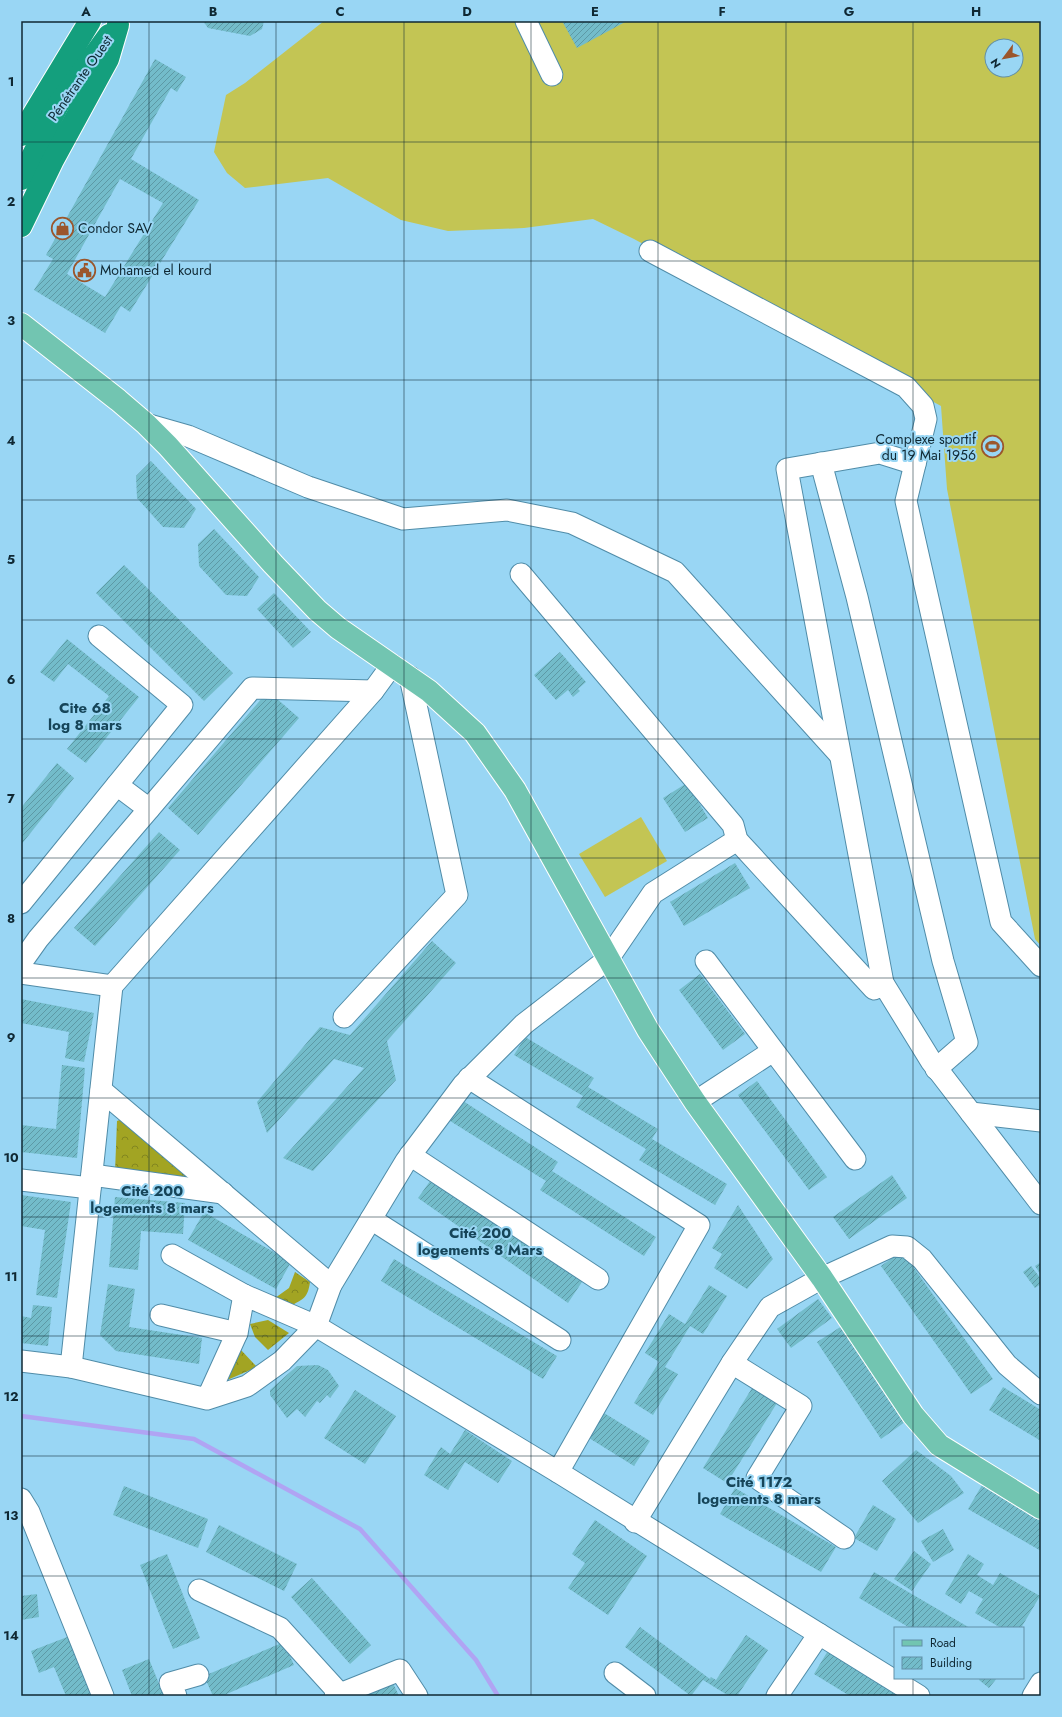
<svg xmlns="http://www.w3.org/2000/svg" width="1062" height="1717" viewBox="0 0 1062 1717" font-family="Jost,sans-serif">
  <defs>
    <pattern id="forest-crowns" width="20" height="18" patternUnits="userSpaceOnUse"><rect width="20" height="18" fill="#a2a423"/><path d="M2 6a3 3 0 1 1 6 0M12 15a3 3 0 1 1 6 0" fill="none" stroke="#82861f"/></pattern>
    <pattern id="building-hatch" width="6" height="6" patternUnits="userSpaceOnUse"><rect width="6" height="6" fill="#73bcca"/><path d="M-1 1l2-2M0 6l6-6M5 7l2-2" fill="none" stroke="#5d99a5"/></pattern>
  </defs>
  <rect width="100%" height="100%" fill="#99d6f4"/>
  <g fill="url(#forest-crowns)">
    <path d="M122 1119 191 1179 115 1172 117 1121Z"/>
    <path d="M295 1272 310 1282C308 1296 305 1299 292 1305L275 1298 289 1288Z"/>
    <path d="M268 1320 289 1333 268 1350 255 1337 250 1324Z"/>
    <path d="M241 1350 257 1367 225 1381Z"/>
  </g>
  <g fill="#c3c554" fill-rule="evenodd">
    <path d="M324 21H1041V946L1035 939 947 489 941 406 634 239 593 219 524 228 448 231 401 220 328 178 245 188 227 173 214 152 226 95 245 83ZM992 46H1016V70H992Z"/>
    <path d="M641 817 667 861 605 897 579 854Z"/>
  </g>
  <g fill="none" stroke-linecap="round" stroke-linejoin="round">
    <path stroke="#b0a4f3" stroke-width="4.5" d="M21 1416 194 1439 360 1529 476 1660 498 1696"/>
  </g>
  <g fill="url(#building-hatch)" fill-rule="evenodd">
    <path d="M203 21H264L262 29 250 36 208 28Z"/>
    <path d="M562 21H627L577 48Z"/>
    <path d="M155 59 186 77 177 92 171 88 131 159 199 200 130 312 121 306 105 333 34 290 53 259 46 255ZM120 179 163 203 105 297 67 274Z"/>
    <path d="M151 461 196 509 184 528 163 527 137 498 136 476Z"/>
    <path d="M214 529 259 577 247 596 226 595 199 566 198 544Z"/>
    <path d="M124 565 233 673 204 701 96 593Z"/>
    <path d="M274 593 311 632 293 648 257 609Z"/>
    <path d="M67 639 139 697 86 763 67 749 109 696 68 664 54 682 40 672Z"/>
    <path d="M560 652 586 682 578 689 580 691 573 697 568 690 556 700 534 675Z"/>
    <path d="M268 691 299 718 198 835 168 808Z"/>
    <path d="M57 763 74 778 21 845V808Z"/>
    <path d="M687 783 708 818 685 832 663 798Z"/>
    <path d="M159 832 180 850 95 946 74 928Z"/>
    <path d="M735 863 750 888 684 926 670 902Z"/>
    <path d="M432 941 456 963 387 1041 396 1080 313 1171 283 1158 364 1068 334 1059 267 1133 257 1102 320 1027 350 1035Z"/>
    <path d="M700 974 745 1034 723 1050 679 990Z"/>
    <path d="M21 999 94 1013 84 1062 65 1058 69 1032 21 1023Z"/>
    <path d="M525 1037 594 1078 588 1087 658 1129 652 1139 727 1184 715 1205 639 1160 646 1149 576 1107 583 1096 514 1055Z"/>
    <path d="M62 1065 85 1068 77 1158 21 1152V1125L56 1129Z"/>
    <path d="M757 1081 827 1177 809 1190 738 1095Z"/>
    <path d="M460 1099 558 1162 552 1171 656 1237 644 1256 540 1190 546 1181 447 1119Z"/>
    <path d="M435 1174 584 1279 568 1303 418 1198Z"/>
    <path d="M892 1175 907 1198 849 1239 833 1217Z"/>
    <path d="M21 1195 71 1202 57 1298 36 1295 45 1230 21 1226Z"/>
    <path d="M115 1197 185 1203 183 1234 141 1231 138 1270 109 1267Z"/>
    <path d="M738 1205 773 1259 747 1289 714 1268 722 1254 712 1248Z"/>
    <path d="M204 1212 291 1262 276 1289 188 1240Z"/>
    <path d="M902 1251 993 1379 971 1394 881 1266Z"/>
    <path d="M394 1259 557 1356 543 1379 381 1281Z"/>
    <path d="M1041 1262V1275L1035 1266Z"/>
    <path d="M1031 1266 1041 1279V1284L1035 1288 1023 1272Z"/>
    <path d="M108 1284 135 1289 129 1327 202 1338 199 1364 116 1351 100 1335Z"/>
    <path d="M709 1285 727 1296 703 1334 690 1326 665 1367 678 1374 653 1415 634 1403 659 1362 645 1353 669 1314 685 1324Z"/>
    <path d="M818 1299 832 1318 791 1348 777 1329Z"/>
    <path d="M33 1305 52 1307 48 1346 21 1343V1316L31 1318Z"/>
    <path d="M842 1326 905 1422 881 1439 817 1342Z"/>
    <path d="M318 1365 328 1370 339 1386 330 1398 327 1395 320 1403 317 1401 305 1417 297 1409 287 1418 270 1395V1390L297 1366Z"/>
    <path d="M1003 1387 1041 1410V1441L989 1410Z"/>
    <path d="M752 1388 777 1403 727 1483 703 1468Z"/>
    <path d="M355 1390 396 1416 365 1464 324 1438Z"/>
    <path d="M604 1413 650 1441 634 1466 589 1438Z"/>
    <path d="M465 1430 512 1461 498 1483 465 1462 448 1490 424 1475 441 1447 450 1454Z"/>
    <path d="M916 1450 951 1476 964 1493 918 1523 882 1481Z"/>
    <path d="M982 1485 1041 1520V1551L968 1509Z"/>
    <path d="M124 1486 208 1519 198 1548 113 1515Z"/>
    <path d="M735 1488 836 1547 821 1572 720 1514Z"/>
    <path d="M873 1505 896 1519 877 1551 854 1538Z"/>
    <path d="M595 1520 647 1556 608 1615 568 1588 585 1563 572 1554Z"/>
    <path d="M219 1525 297 1564 284 1591 206 1552Z"/>
    <path d="M943 1529 954 1550 933 1562 921 1541Z"/>
    <path d="M914 1551 931 1564 912 1591 894 1579Z"/>
    <path d="M167 1554 200 1638 173 1649 140 1565Z"/>
    <path d="M968 1554 984 1564 977 1575 993 1585 1000 1573 1040 1596 1021 1628H1001L975 1613 983 1599 969 1591 961 1604 945 1594Z"/>
    <path d="M874 1572 970 1628H910L859 1598Z"/>
    <path d="M312 1578 371 1645 350 1664 291 1597Z"/>
    <path d="M37 1594 39 1617 21 1620V1596Z"/>
    <path d="M640 1627 710 1679 711 1677 716 1680 746 1635 768 1650 737 1696H729L703 1680 691 1696 625 1647Z"/>
    <path d="M75 1634 99 1696H66L54 1667 39 1673 31 1651Z"/>
    <path d="M284 1642 294 1665 222 1696H213L204 1676Z"/>
    <path d="M829 1649 906 1696H850L814 1674Z"/>
    <path d="M149 1659 164 1696H132L122 1670Z"/>
    <path d="M980 1678H997L989 1688 979 1680Z"/>
    <path d="M393 1683 399 1696H364Z"/>
  </g>
  <g fill="none" stroke-linecap="round" stroke-linejoin="round">
    <defs>
      <g id="minor">
        <path d="M526 21 552 75"/>
        <path d="M650 251 906 387 923 406 926 419 906 501 1001 922 1041 966"/>
        <path d="M146 424 188 436 308 487 403 519 507 510 572 523 675 572 840 755"/>
        <path d="M821 463 857 597 943 961 967 1042 936 1069"/>
        <path d="M521 574 733 825 737 840 874 989 883 983 931 1061 1041 1204"/>
        <path d="M149 809 252 688 373 691"/>
        <path d="M737 840 653 893 608 959 524 1024 463 1085 406 1161 331 1285 316 1326 558 1472 919 1696"/>
        <path d="M21 903 182 705 99 636"/>
        <path d="M706 961 855 1159"/>
        <path d="M21 963 38 939 149 809 117 785"/>
        <path d="M21 973 112 986"/>
        <path d="M883 983 787 469 880 453 915 464"/>
        <path d="M344 1017 457 895 410 677"/>
        <path d="M469 1078 699 1225 558 1472"/>
        <path d="M101 1090 331 1285"/>
        <path d="M695 1102 773 1051"/>
        <path d="M971 1113 1041 1121"/>
        <path d="M410 1155 598 1279"/>
        <path d="M92 1175 223 1193"/>
        <path d="M21 1180 90 1188"/>
        <path d="M371 1219 560 1340"/>
        <path d="M172 1255 244 1295"/>
        <path d="M161 1315 237 1333"/>
        <path d="M21 1361 71 1367 207 1399 247 1386 282 1361 316 1326 244 1295 237 1333 207 1399"/>
        <path d="M732 1363 801 1406 757 1478 844 1538"/>
        <path d="M71 1367 112 986 373 691 392 665"/>
        <path d="M21 1499 29 1512 103 1696"/>
        <path d="M635 1522 732 1363 770 1307 822 1278 892 1246 907 1247 922 1259 1007 1365 1041 1394"/>
        <path d="M199 1590 280 1628 340 1694"/>
        <path d="M615 1673 645 1696"/>
        <path d="M176 1696 170 1683 198 1675"/>
        <path d="M335 1696 400 1670 417 1696"/>
        <path d="M777 1696 819 1634"/>
        <path d="M1033 1696 1041 1683"/>
      </g>
      <path id="major" d="M21 324 118 400 146 424 168 446 273 564 317 610 338 628 429 691 475 733 515 790 648 1030 695 1102 822 1278 913 1415 939 1445 1041 1508"/>
      <g id="highway">
        <path d="M21 135 90 21"/>
        <path d="M21 179 58 105 109 35"/>
        <path d="M21 226 53 160 108 59 118 25"/>
      </g>
    </defs>
    <use href="#minor" stroke="#508ca8" stroke-width="23"/>
    <use href="#major" stroke="#fff" stroke-width="24"/>
    <use href="#highway" stroke="#fff" stroke-width="24"/>
    <use href="#minor" stroke="#fff" stroke-width="21"/>
    <use href="#major" stroke="#72c5b1" stroke-width="22"/>
    <use href="#highway" stroke="#149f7d" stroke-width="22"/>
  </g>
  <path fill="none" stroke="#0f2833" stroke-width="1" stroke-opacity="0.55" d="M149 21V1696M276 21V1696M404 21V1696M531 21V1696M658 21V1696M786 21V1696M913 21V1628M21 142H1041M21 261H1041M21 380H1041M21 500H1041M21 620H1041M21 739H1041M21 858H1041M21 978H1041M21 1098H1041M21 1217H1041M21 1336H1041M21 1456H1041M21 1576H1041M913 1678V1696"/>
  <defs>
    <symbol id="shop-ring" viewBox="-11 -11 22 22"><circle r="9.5" fill="#99d6f4" stroke="#9b562b" stroke-width="1.5"/><path d="M-5-2.5h2.3a2.7 3.5 0 0 1 5.4 0H5L5.5 6h-11ZM-1.5-2.5h3a1.5 2.3 0 0 0-3 0Z" fill="#9b562b"/></symbol>
    <symbol id="civic-ring" viewBox="-11 -11 22 22"><circle r="9.5" fill="#99d6f4" stroke="#9b562b" stroke-width="1.5"/><path d="M-.6-6.5H3V-4.5H.6V-3L4-1V1h2V6H-6V1h2V-1L-.6-3ZM-1.2 2.5V6h2.4V2.5Z" fill="#9b562b"/></symbol>
    <symbol id="stadium-ring" viewBox="-11 -11 22 22"><circle r="9.5" fill="#99d6f4" stroke="#9b562b" stroke-width="1.5"/><path d="M0-5a6.5 5 0 1 0 0 10a6.5 5 0 1 0 0-10ZM-3.5-1.8h7v3.6h-7Z" fill="#9b562b"/></symbol>
  </defs>
  <g fill-rule="evenodd">
    <use href="#shop-ring" x="50" y="216" width="25" height="25"/>
    <use href="#civic-ring" x="72" y="258" width="25" height="25"/>
    <use href="#stadium-ring" x="980" y="434" width="25" height="25"/>
  </g>
  <g text-anchor="middle" dominant-baseline="central" stroke-width="4" stroke-linejoin="round" paint-order="stroke">
    <g font-size="14" fill="#0f2833" stroke="#99d6f4">
      <text transform="translate(80 78) rotate(-55)">Pénétrante Ouest</text>
    </g>
    <g font-size="14" fill="#0f2833" stroke="#99d6f4" text-anchor="start">
      <text x="78" y="228">Condor SAV</text>
      <text x="100" y="270">Mohamed el kourd</text>
      <text x="976" y="439" text-anchor="end">Complexe sportif<tspan x="976" dy="16">du 19 Mai 1956</tspan></text>
    </g>
    <g font-size="15" font-weight="bold" fill="#164559" stroke="#99d6f4">
      <text x="85" y="708">Cite 68<tspan x="85" dy="17">log 8 mars</tspan></text>
      <text x="152" y="1191">Cité 200<tspan x="152" dy="17">logements 8 mars</tspan></text>
      <text x="480" y="1233">Cité 200<tspan x="480" dy="17">logements 8 Mars</tspan></text>
      <text x="759" y="1482">Cité 1172<tspan x="759" dy="17">logements 8 mars</tspan></text>
    </g>
  </g>
  <rect width="1062" height="1717" fill="none" stroke="#99d6f4" stroke-width="44"/>
  <rect x="894" y="1627" width="130" height="52" fill="#99d6f4" stroke="#6290a7"/>
  <rect x="902" y="1640" width="20" height="6" fill="#72c5b1" stroke="#6290a7"/>
  <text x="930" y="1647" font-size="12" fill="#0f2833">Road</text>
  <rect x="902" y="1657" width="20" height="12" fill="url(#building-hatch)" stroke="#6290a7"/>
  <text x="930" y="1667" font-size="12" fill="#0f2833">Building</text>
  <g transform="translate(1004 58) rotate(238)"><circle r="19" fill="#99d6f4" stroke="#6290a7"/>
  <path d="M0-3L7 15L0 10L-7 15Z" fill="#9b562b"/>
  <text y="-6" font-size="11" font-weight="bold" text-anchor="middle" fill="#0f2833">N</text>
  </g>
  <rect x="22" y="22" width="1018" height="1673" fill="none" stroke="#0f2833" stroke-width="1.5"/>
  <g font-size="13" text-anchor="middle" font-weight="bold" fill="#0f2833">
    <text x="86" y="16">A</text>
    <text x="213" y="16">B</text>
    <text x="340" y="16">C</text>
    <text x="467" y="16">D</text>
    <text x="595" y="16">E</text>
    <text x="722" y="16">F</text>
    <text x="849" y="16">G</text>
    <text x="976" y="16">H</text>
    <text x="11" y="86">1</text>
    <text x="11" y="206">2</text>
    <text x="11" y="325">3</text>
    <text x="11" y="445">4</text>
    <text x="11" y="564">5</text>
    <text x="11" y="684">6</text>
    <text x="11" y="803">7</text>
    <text x="11" y="923">8</text>
    <text x="11" y="1042">9</text>
    <text x="11" y="1162">10</text>
    <text x="11" y="1281">11</text>
    <text x="11" y="1401">12</text>
    <text x="11" y="1520">13</text>
    <text x="11" y="1640">14</text>
  </g>
</svg>
